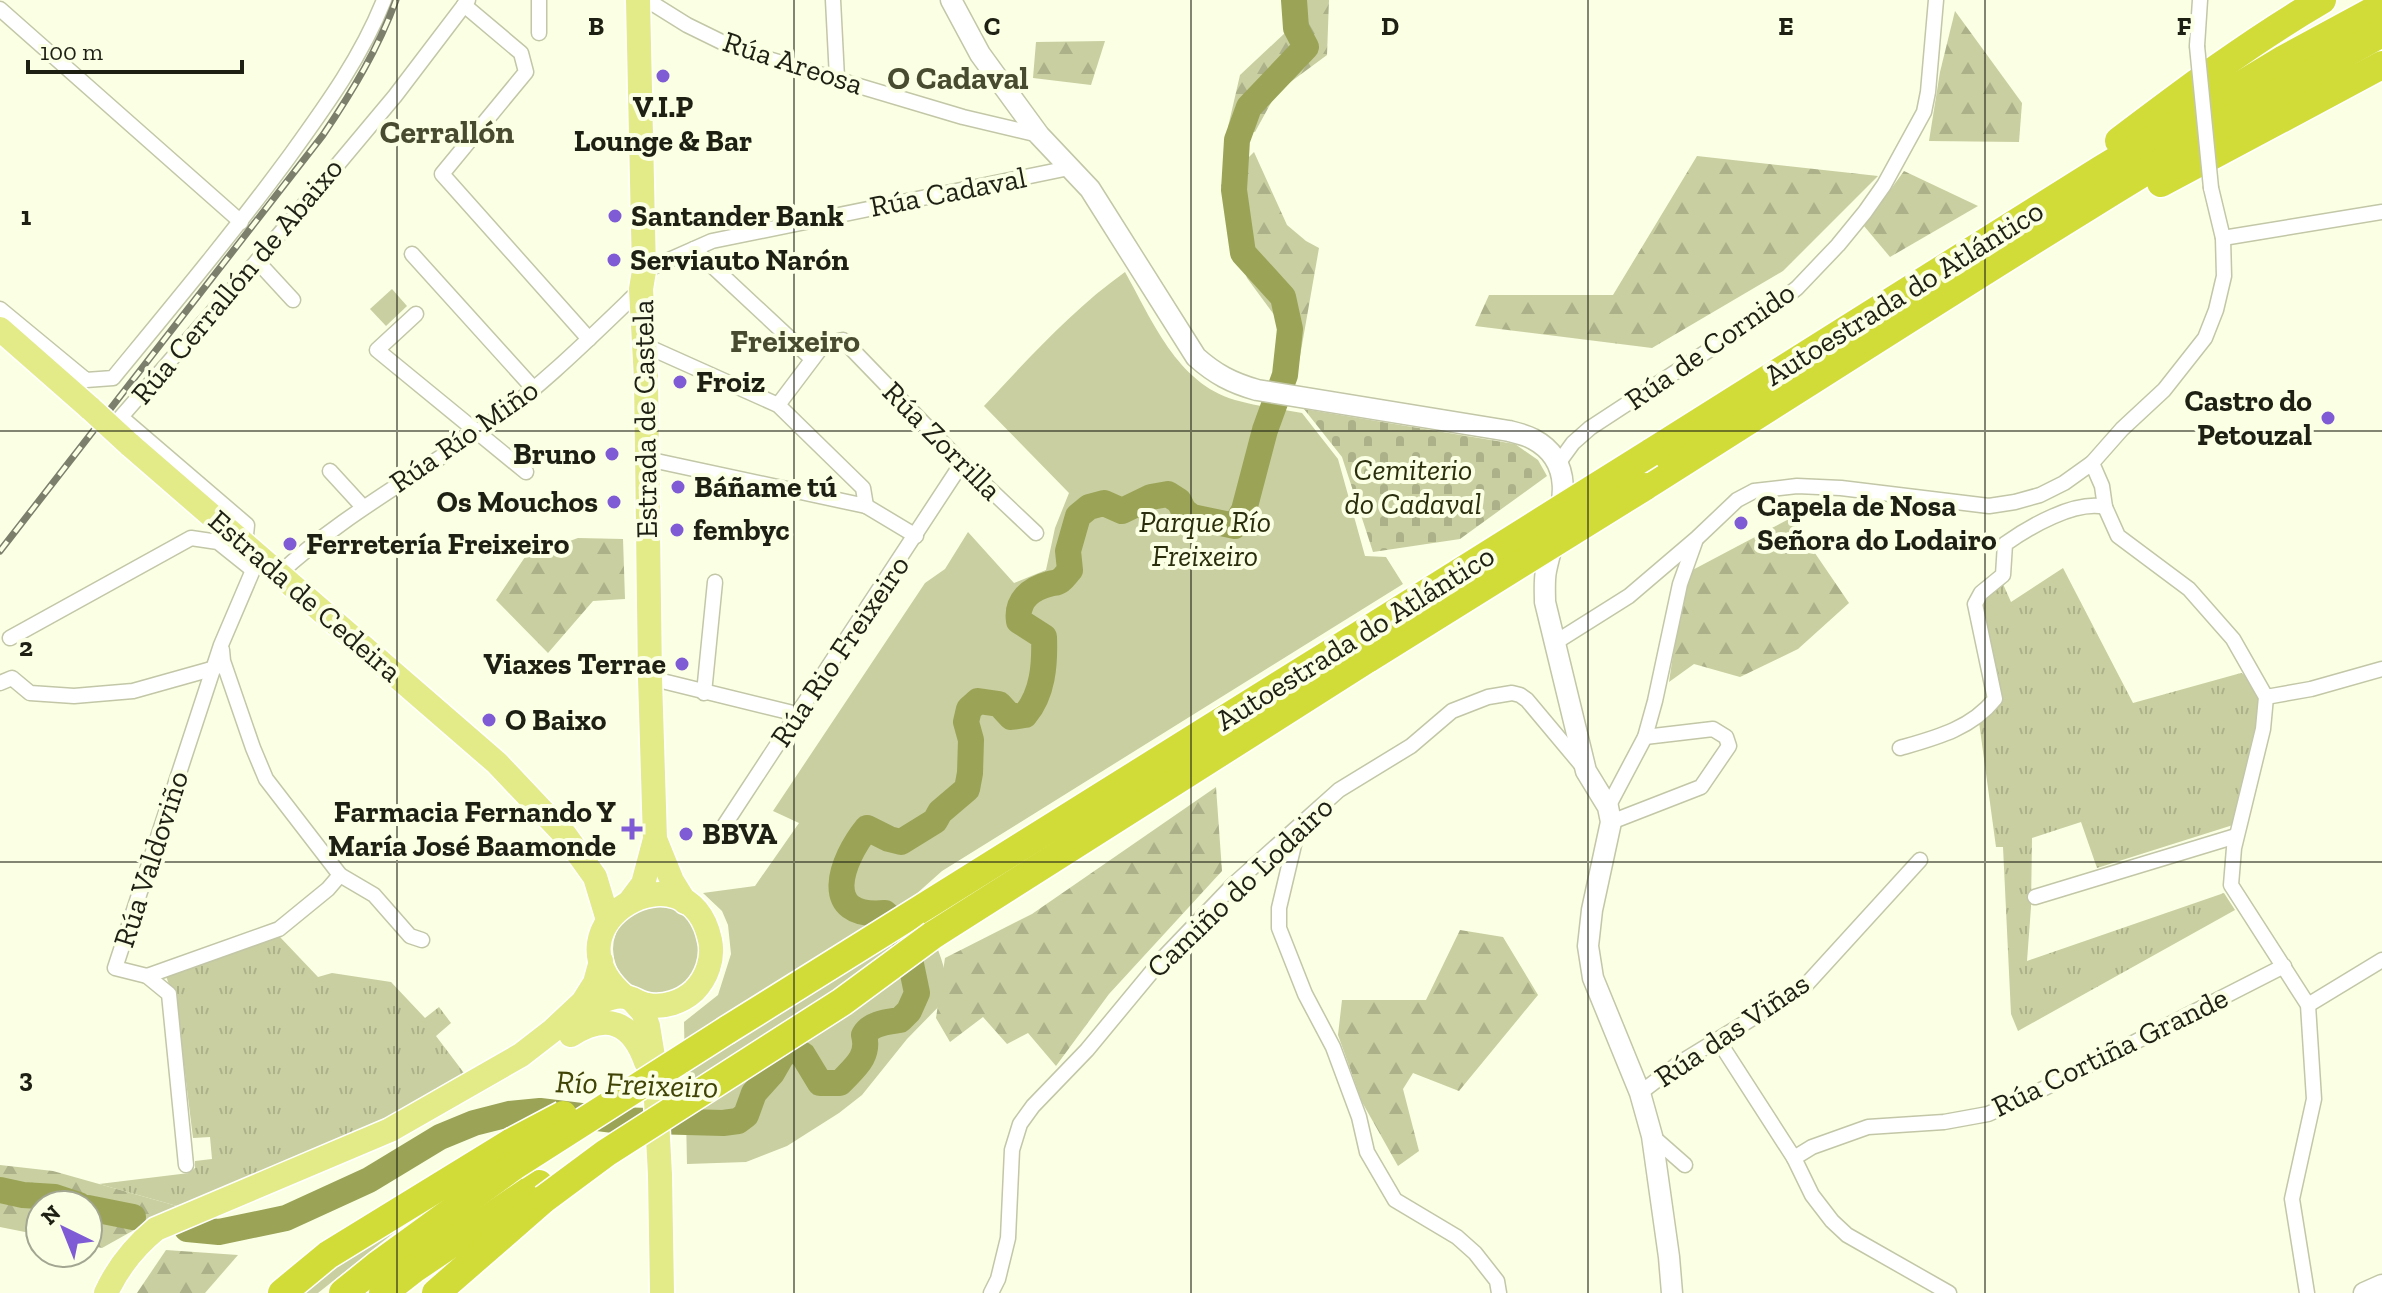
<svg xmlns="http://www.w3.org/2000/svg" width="2382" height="1293" viewBox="0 0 2382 1293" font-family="'Zilla Slab',serif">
  <defs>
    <pattern id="grass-tufts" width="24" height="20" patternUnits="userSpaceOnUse" patternTransform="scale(2)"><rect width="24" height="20" fill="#c9cfa0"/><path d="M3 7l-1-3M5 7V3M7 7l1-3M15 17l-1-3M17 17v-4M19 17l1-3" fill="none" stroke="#acb189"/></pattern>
    <pattern id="forest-firs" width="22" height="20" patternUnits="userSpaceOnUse" patternTransform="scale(2)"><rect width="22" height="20" fill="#c9cfa0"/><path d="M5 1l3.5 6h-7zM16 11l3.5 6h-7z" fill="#acb189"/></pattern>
    <pattern id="cemetery-stones" width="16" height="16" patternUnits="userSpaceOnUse" patternTransform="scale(2)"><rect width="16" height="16" fill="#c9cfa0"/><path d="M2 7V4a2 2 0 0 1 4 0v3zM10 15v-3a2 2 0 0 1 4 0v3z" fill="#acb189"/></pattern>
  </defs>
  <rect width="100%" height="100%" fill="#fbffe4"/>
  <g fill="url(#grass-tufts)">
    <path d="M2063 568 2133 703 2241 673 2249 677 2259 697 2254 752 2233 825 2097 868 2081 822 2032 838 2031 907 2027 961 2224 893 2235 910 2018 1031 2011 1014 2003 847H1996L1979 722 1993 712 1998 704 1981 604 1984 598 2003 584 2011 602Z"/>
    <path d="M279 936 318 977 332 973 391 982 425 1018 439 1007 451 1023 436 1036 464 1073 401 1110 342 1139 177 1206 99 1184 189 1173 195 1168V1161L212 1159 210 1137 193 1138 177 1008 166 976Z"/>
    <path d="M435 1200 318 1293H295Z"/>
  </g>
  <g fill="url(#forest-firs)">
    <path d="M1295 0H1329L1327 55 1277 92 1255 132 1228 127 1240 75 1286 32Z"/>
    <path d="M1955 11 2022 103 2019 142 1929 141 1940 72Z"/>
    <path d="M1105 41 1091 85 1033 78 1036 42Z"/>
    <path d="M1254 152 1287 225 1306 241 1319 248 1296 379 1279 377 1283 327 1247 278 1221 185Z"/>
    <path d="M1697 156 1878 176 1783 271 1652 348 1475 326 1489 295H1613Z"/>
    <path d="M1904 171 1978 206 1890 257 1864 226Z"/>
    <path d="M1791 518 1849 603 1798 649 1740 677 1694 664 1669 682 1685 574Z"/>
    <path d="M578 538 623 539 625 599 593 601 548 653 496 600 525 557Z"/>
    <path d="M1216 787 1222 871 1109 994 1056 1066 1028 1033 1007 1044 983 1017 950 1042 936 1018 945 958 1032 914Z"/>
    <path d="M1460 930 1503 937 1538 995 1459 1091 1413 1073 1403 1089 1419 1151 1398 1166 1362 1102 1338 1035 1342 1000H1426Z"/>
    <path d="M0 1165 53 1171 177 1206 102 1248 88 1245V1205H40V1235L0 1227Z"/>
    <path d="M166 1250 238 1255 205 1293H137Z"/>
  </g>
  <path fill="url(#cemetery-stones)" d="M1304 409 1515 444 1538 460 1547 476 1460 539 1373 552 1342 457Z"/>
  <g fill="#c9cfa0">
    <path d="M1125 272C1152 320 1177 383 1235 400 1256 406 1280 409 1302 413L1338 459 1365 556 1386 557 1403 584 942 871 914 896C928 927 948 962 948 997L907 1039 862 1095 839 1113 787 1146 746 1162 687 1164 684 1022 718 995 731 954 728 925 722 911 703 893 755 886 799 823 773 811 925 583 945 569 968 532 1014 583 1046 570 1055 528 1069 493 984 406C1028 359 1073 309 1125 272Z"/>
    <path d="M392 289 407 306 386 326 370 309Z"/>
    <circle cx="657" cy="949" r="44"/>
  </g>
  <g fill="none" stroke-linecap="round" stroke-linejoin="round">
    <g stroke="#9ba357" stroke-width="26">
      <path d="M0 1190 23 1195 55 1197 79 1205"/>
      <path d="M88 1208 133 1217"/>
      <path d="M187 1229 219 1232 286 1218 369 1180 440 1137 474 1123 509 1114 540 1111 614 1120 723 1123 738 1121 746 1115 754 1093 772 1073 783 1054 792 1049 803 1055 820 1083H840C854 1068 870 1057 864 1035 871 1023 887 1022 900 1020L909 1011 917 993 907 945 893 920 885 913C819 919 841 860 867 828L889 839 901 842 935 821 940 812 967 789 970 773 971 740 966 722 969 709 978 701 999 704 1011 717 1025 715C1043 694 1045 664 1044 637L1019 621C1016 601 1030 589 1049 584 1055 582 1056 584 1061 580 1064 578 1068 572 1070 570L1068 551 1078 516 1089 507 1104 503 1122 511 1151 497 1168 494 1179 501 1184 511 1192 517 1235 526 1244 510 1265 430 1285 375 1290 329 1283 297 1243 253 1234 190 1237 140 1249 107 1306 47 1296 28 1294 0"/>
    </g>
    <defs>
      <g id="street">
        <path d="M539 0V33"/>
        <path d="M647 0 687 25 738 50 963 117 1039 135"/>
        <path d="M833 0 837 78"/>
        <path d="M464 5 521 53 526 72 442 174 589 339"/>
        <path d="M0 9 241 222"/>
        <path d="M2197 46 2200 0"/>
        <path d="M2223 238 2382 212"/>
        <path d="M694 249 812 359"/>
        <path d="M412 254 534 389"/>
        <path d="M257 261 293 300"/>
        <path d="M644 271 712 241 1069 168"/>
        <path d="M0 309 86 380 113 378C173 305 233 233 289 157 325 107 361 58 384 0"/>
        <path d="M416 314 377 350 526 472"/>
        <path d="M644 345 778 405 863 488 866 506"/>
        <path d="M778 405 824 344 843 340 962 463 1036 533"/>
        <path d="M647 459 866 506 916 536"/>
        <path d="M2092 463 2102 486 2105 507 2118 536 2189 589 2233 639 2266 697 2263 729 2234 848 2231 885 2308 1005 2314 1099 2292 1199 2307 1293"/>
        <path d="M1557 465 1573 443 1590 428 1761 316 1797 288 1838 245 1865 212 1884 185 1924 112 1928 92 1936 0"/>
        <path d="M330 471 363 507"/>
        <path d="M245 545 247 525 121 417 257 261 395 96 468 0"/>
        <path d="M262 559 253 570 221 645 115 968 147 976 279 929 328 889 340 875"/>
        <path d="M279 574C340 517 412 479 479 431 538 390 589 339 641 289"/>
        <path d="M10 638 191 538 218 542 253 570"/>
        <path d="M1556 642 1629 596 1697 538 1737 500 1754 491 1797 486 1841 488 1989 506 2015 502 2040 495 2064 483 2092 463 2122 429 2164 390 2205 338 2216 310 2224 276 2223 238 2211 188"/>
        <path d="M222 650 223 661 253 748 266 779 340 875 374 895 410 936 422 940"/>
        <path d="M650 678 797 714"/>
        <path d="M0 683 12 678 30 693 74 696 133 691 215 668"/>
        <path d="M704 693 715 582"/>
        <path d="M2266 697 2311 689 2382 669"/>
        <path d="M1900 748C1935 738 1971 729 1995 699L1975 604 1981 593 2003 575 2005 544C2029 527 2075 500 2105 507"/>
        <path d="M1608 807 1645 737 1655 701 1680 584 1695 542"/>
        <path d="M1611 822 1701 787 1729 746 1726 737 1713 729 1645 737"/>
        <path d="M1298 828 1279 908V928L1305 994 1333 1047 1359 1117 1367 1152 1395 1200 1457 1237 1475 1253 1497 1281 1499 1293"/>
        <path d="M716 838 962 463"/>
        <path d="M2035 897 2236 836"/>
        <path d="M147 976 169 994 186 1165"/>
        <path d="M2308 1005 2382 960"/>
        <path d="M1718 1040 1794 1158 1812 1195 1832 1221 1847 1235 1949 1293"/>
        <path d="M1640 1093 1678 1064 1805 986 1920 860"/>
        <path d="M1652 1136 1685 1165"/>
        <path d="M1794 1158 1812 1147 1868 1127 1944 1122 1988 1114 2031 1095 2284 966"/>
        <path d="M991 1293 998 1279 1008 1238 1012 1150 1020 1124 1033 1106 1087 1050 1164 957 1234 884 1339 790 1411 746 1452 711 1488 697 1512 693 1520 695 1527 700 1584 768"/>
      </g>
      <g id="secondary">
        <path d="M951 0 980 54 1039 135 1090 189 1196 357C1215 374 1232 383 1257 390L1509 431C1517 433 1526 435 1533 439 1586 467 1554 528 1546 571 1544 581 1545 592 1545 602L1586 771 1608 807 1611 822 1592 910 1588 946 1593 978 1640 1093 1652 1136 1669 1257 1672 1293"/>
        <path d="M2364 1293 2382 1285"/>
      </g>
      <g id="primary">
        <path d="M0 329 91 409"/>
        <path d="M129 444 497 763 565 835 595 877 608 920"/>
        <path d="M655 839 672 881 685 902"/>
        <path d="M631 900 643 884 655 839 650 678 646 379 641 289 644 271 638 0"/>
        <path d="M633 1001 643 1012 648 1026 654 1063 660 1175 662 1293"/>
        <path d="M575 1018C589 1009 608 994 625 997 633 998 640 1004 648 1005 664 1008 682 1002 694 991 707 978 714 958 710 940 689 840 539 924 625 997"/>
        <path d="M571 1035C607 1012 632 1022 646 1062"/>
        <path d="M106 1293C118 1267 134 1247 156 1229L390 1130 521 1055 552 1031 583 1002 595 983 601 961"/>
      </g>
      <g id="highway">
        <path d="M2119 141C2185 91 2250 42 2322 0"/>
        <path d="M2161 183 2382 65"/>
        <path d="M1650 453 2100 170 2284 59 2382 6"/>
        <path d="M1644 487C1888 333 2130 174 2382 33"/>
        <path d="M933 935 1369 658"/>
        <path d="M727 1030 1353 639"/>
        <path d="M282 1293 328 1255 512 1142"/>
        <path d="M343 1293 379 1264 514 1166"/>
        <path d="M383 1293 414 1269 539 1184"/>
        <path d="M436 1293 544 1199"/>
      </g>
    </defs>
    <use href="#street" stroke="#c3c7a7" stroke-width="17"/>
    <use href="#secondary" stroke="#c3c7a7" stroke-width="23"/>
    <use href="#primary" stroke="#fff" stroke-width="27"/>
    <use href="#highway" stroke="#fff" stroke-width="31"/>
    <use href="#street" stroke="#fff" stroke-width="14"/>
    <use href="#secondary" stroke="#fff" stroke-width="20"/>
    <use href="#primary" stroke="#e3ea88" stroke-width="24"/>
    <use href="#highway" stroke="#d1dc38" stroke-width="28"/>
    <defs>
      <path id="rail" d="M0 551 323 135C352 92 378 49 396 0"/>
    </defs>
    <use href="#rail" stroke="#7c7f6c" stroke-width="7"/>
    <use href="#rail" stroke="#fbffe4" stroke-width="4" stroke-dasharray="12" stroke-linecap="butt"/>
    <defs>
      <path id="street-bridge" d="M2197 46 2211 188"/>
      <path id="primary-bridge" d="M91 409 129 444"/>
      <g id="highway-bridge">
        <path d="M1353 639 1650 453"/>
        <path d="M1369 658 1644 487"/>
        <path d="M512 1142 563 1115"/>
        <path d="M514 1166 727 1030"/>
        <path d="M544 1199 606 1153 842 1002 933 935"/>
      </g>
    </defs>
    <use href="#street-bridge" stroke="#c3c7a7" stroke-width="17" stroke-linecap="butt"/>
    <use href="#primary-bridge" stroke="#fff" stroke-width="27" stroke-linecap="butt"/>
    <use href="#highway-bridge" stroke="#fff" stroke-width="31" stroke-linecap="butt"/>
    <use href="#street-bridge" stroke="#fff" stroke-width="14"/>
    <use href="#primary-bridge" stroke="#e3ea88" stroke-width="24"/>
    <use href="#highway-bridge" stroke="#d1dc38" stroke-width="28"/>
  </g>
  <path fill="none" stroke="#1f2014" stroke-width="2" stroke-opacity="0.55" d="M397 0V1293M794 0V1293M1191 0V1293M1588 0V1293M1985 0V1293M0 431H2382M0 862H2382"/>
  <g fill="#7f5bd5" stroke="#fbffe4" stroke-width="3">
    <circle cx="663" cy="76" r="8"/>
    <circle cx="615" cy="216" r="8"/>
    <circle cx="614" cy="260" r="8"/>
    <circle cx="680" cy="382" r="8"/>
    <circle cx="2328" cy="418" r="8"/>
    <circle cx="612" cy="454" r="8"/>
    <circle cx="678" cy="487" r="8"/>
    <circle cx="614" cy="502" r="8"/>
    <circle cx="1741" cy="523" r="8"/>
    <circle cx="677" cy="530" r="8"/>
    <circle cx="290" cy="544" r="8"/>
    <circle cx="682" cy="664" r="8"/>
    <circle cx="489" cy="720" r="8"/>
    <path d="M628 817h8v8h8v8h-8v8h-8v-8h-8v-8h8z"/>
    <circle cx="686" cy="834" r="8"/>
  </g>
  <g text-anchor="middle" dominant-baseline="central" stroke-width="8" stroke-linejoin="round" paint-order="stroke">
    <g font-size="30" fill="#1f2014" stroke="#fbffe4">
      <text transform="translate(793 63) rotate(18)">Rúa Areosa</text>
      <text transform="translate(948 192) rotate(-11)">Rúa Cadaval</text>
      <text transform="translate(237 281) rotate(-50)">Rúa Cerrallón de Abaixo</text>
      <text transform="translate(1904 293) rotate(-32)">Autoestrada do Atlántico</text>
      <text transform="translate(1710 346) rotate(-35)">Rúa de Cornido</text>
      <text transform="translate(645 419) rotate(-91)">Estrada de Castela</text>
      <text transform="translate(464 436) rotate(-35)">Rúa Río Miño</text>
      <text transform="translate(942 441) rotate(45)">Rúa Zorrilla</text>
      <text transform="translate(305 596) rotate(41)">Estrada de Cedeira</text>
      <text transform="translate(1355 638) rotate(-32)">Autoestrada do Atlántico</text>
      <text transform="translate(840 651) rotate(-56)">Rúa Rio Freixeiro</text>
      <text transform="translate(151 859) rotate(-72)">Rúa Valdoviño</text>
      <text transform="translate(1240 887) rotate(-44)">Camiño do Lodairo</text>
      <text transform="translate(1732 1030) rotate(-34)">Rúa das Viñas</text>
      <text transform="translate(2110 1052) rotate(-26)">Rúa Cortiña Grande</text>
    </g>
    <g font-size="30" font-weight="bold" fill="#1f2014" stroke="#fbffe4" text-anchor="start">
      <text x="663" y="107" text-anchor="middle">V.I.P<tspan x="663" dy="34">Lounge &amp; Bar</tspan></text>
      <text x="631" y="216">Santander Bank</text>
      <text x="630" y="260">Serviauto Narón</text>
      <text x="696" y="382">Froiz</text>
      <text x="2312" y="401" text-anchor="end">Castro do<tspan x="2312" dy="34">Petouzal</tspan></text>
      <text x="596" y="454" text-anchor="end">Bruno</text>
      <text x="694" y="487">Báñame tú</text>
      <text x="598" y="502" text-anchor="end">Os Mouchos</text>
      <text x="1757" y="506">Capela de Nosa<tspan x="1757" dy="34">Señora do Lodairo</tspan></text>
      <text x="693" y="530">fembyc</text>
      <text x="306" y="544">Ferretería Freixeiro</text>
      <text x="666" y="664" text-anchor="end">Viaxes Terrae</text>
      <text x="505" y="720">O Baixo</text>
      <text x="616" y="812" text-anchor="end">Farmacia Fernando Y<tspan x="616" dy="34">María José Baamonde</tspan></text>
      <text x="702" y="834">BBVA</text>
    </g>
    <g font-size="30" font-style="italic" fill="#2b2e0c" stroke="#fbffe4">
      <text x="1413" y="470">Cemiterio<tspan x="1413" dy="34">do Cadaval</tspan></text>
      <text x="1205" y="522">Parque Río<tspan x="1205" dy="34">Freixeiro</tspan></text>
    </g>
    <g font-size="32" font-weight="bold" fill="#484b2f" stroke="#fbffe4">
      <text x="958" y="78">O Cadaval</text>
      <text x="447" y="132">Cerrallón</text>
      <text x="795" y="341">Freixeiro</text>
    </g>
    <g font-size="32" font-style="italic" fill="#404407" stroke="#fbffe4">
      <text transform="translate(637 1084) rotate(2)">Río Freixeiro</text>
    </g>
  </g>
  <g font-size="26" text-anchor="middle" font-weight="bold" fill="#1f2014" stroke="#fbffe4" stroke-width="8" stroke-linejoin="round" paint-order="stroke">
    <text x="596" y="35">B</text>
    <text x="992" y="35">C</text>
    <text x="1390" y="35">D</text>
    <text x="1786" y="35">E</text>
    <text x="2184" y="35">F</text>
    <text x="26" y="225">1</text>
    <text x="26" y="656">2</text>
    <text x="26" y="1087">3</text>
  </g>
  <g transform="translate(64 1229) rotate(317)"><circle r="38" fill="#fbffe4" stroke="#a3a691" stroke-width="2"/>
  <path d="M0-6L14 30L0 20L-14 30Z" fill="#7f5bd5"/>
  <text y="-12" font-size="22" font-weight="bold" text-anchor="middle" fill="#1f2014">N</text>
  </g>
  <path d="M28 60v12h214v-12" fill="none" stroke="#1f2014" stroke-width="4"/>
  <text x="40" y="60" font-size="24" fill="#1f2014" stroke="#fbffe4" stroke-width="6" paint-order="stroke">100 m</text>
</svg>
